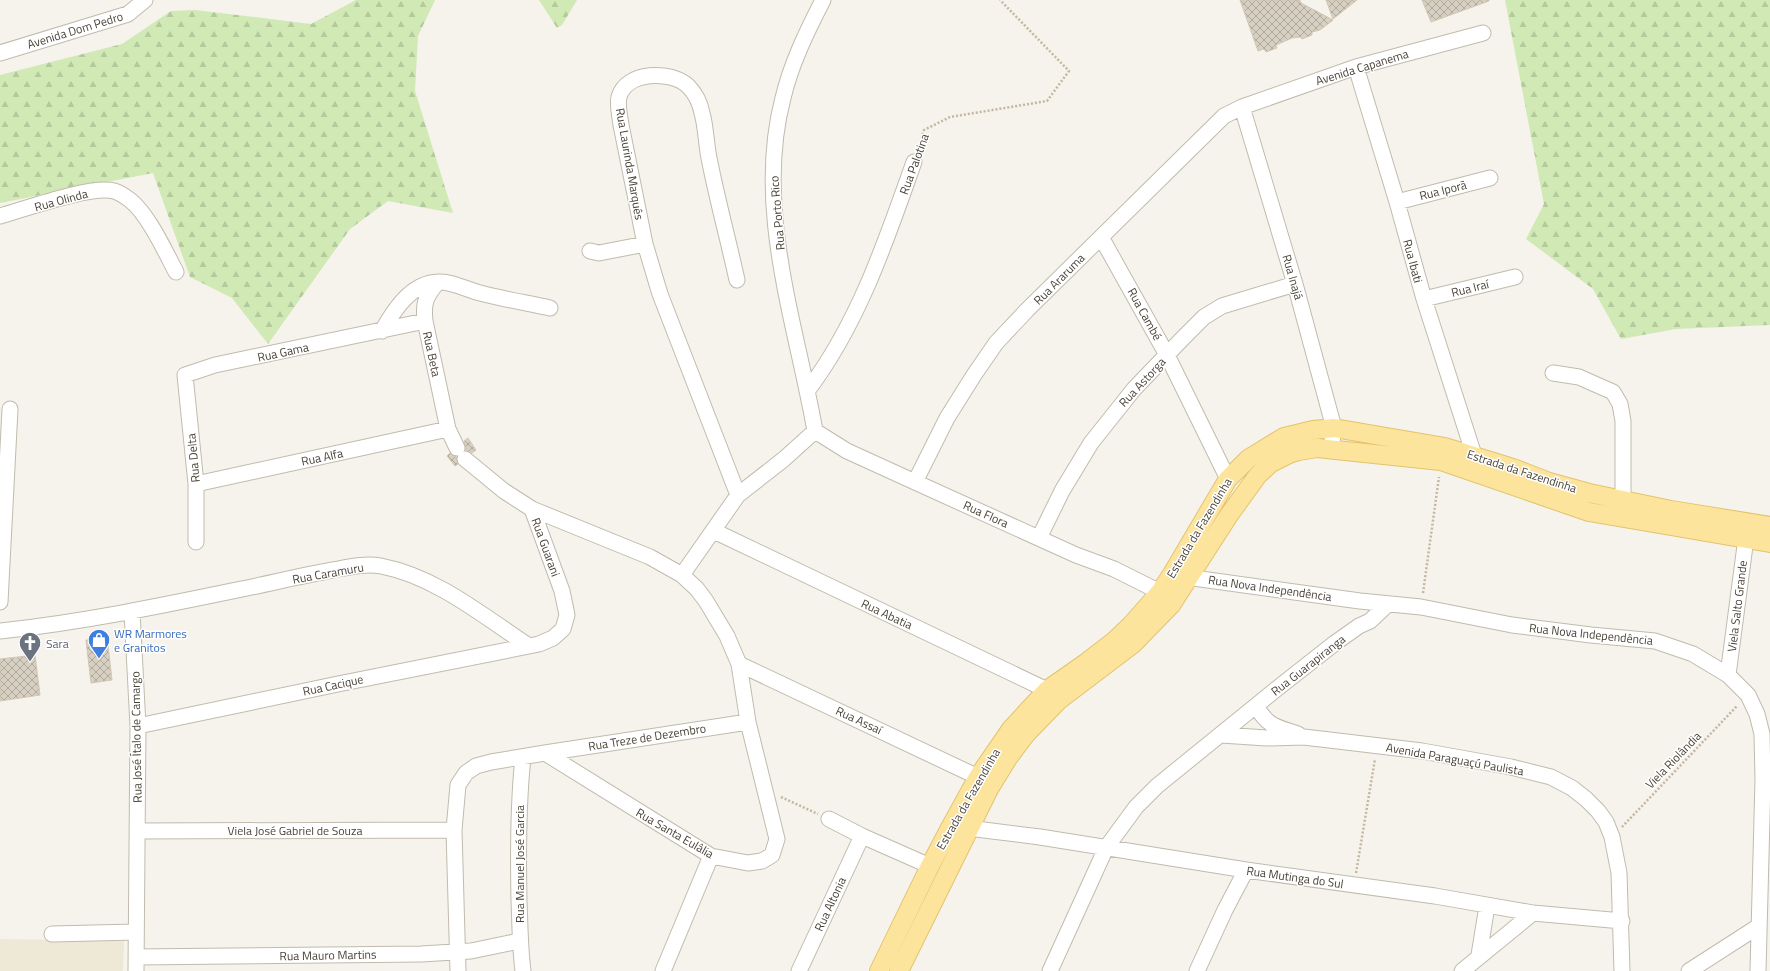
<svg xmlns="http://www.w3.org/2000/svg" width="1770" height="971" viewBox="0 0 1770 971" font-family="'Titillium Web',sans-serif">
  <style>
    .education { fill: #eee8d6 }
    .forest { fill: url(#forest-firs) }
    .building { fill: url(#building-cross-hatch); stroke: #d2c7b4 }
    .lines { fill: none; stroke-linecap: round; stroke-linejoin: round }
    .minor-casing { stroke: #c1bbae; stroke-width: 17 }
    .major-casing { stroke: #e3c36c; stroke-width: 20 }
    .path { stroke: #c3b79f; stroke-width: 2.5; stroke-dasharray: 2 2; stroke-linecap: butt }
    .minor { stroke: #fff; stroke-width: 15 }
    .major { stroke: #fde49d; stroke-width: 18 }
    .labels { text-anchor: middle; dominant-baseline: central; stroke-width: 3; stroke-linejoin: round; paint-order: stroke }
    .street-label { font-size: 12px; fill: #4a4439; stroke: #fff }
    .shop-label { font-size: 12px; fill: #366cbe; stroke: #fff; text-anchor: start }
    .worship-label { font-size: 12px; fill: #5b616d; stroke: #fff; text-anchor: start }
  </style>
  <defs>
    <pattern id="forest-firs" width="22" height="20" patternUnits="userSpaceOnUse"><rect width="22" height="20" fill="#d0e9b5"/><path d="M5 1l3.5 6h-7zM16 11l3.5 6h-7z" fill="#b4c99c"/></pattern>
    <pattern id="building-cross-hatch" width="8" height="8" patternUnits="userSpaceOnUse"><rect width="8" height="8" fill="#d7cfc1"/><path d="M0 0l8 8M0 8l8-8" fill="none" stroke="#b0aa9e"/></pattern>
  </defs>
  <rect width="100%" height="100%" fill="#f5f3eb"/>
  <path class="education" d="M0,939L124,941L123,971H0Z"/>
  <path class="forest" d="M356,0H435L418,36L415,91L453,213L388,201L350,229L268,344L232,298L190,277L153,173L0,203V75L122,44L171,11L195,10L311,24Z
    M539,0H577L562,25L557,28Z
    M1505,0H1770V325L1676,329L1621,339L1593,289L1526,239L1544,204Z"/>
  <path class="building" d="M1240,0H1300L1301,3L1333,20L1320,30L1312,32V35L1302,39L1301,37L1292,38L1276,45L1277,48L1266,52L1264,49L1258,51Z
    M1326,0H1357L1333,19Z
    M1422,0H1489V1L1431,22Z
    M468,438L476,450L472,453L466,450L464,441Z
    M450,453L456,457L458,464L455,466L447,456Z
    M107,637L112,680L91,683L86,640Z
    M35,655L40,695L0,701V659Z"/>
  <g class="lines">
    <g class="minor-casing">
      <path id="minor" d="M0,53L128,14L145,0
        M1356,67L1397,202L1424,299L1474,455
        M1242,107L1295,284L1334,428L1331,449
        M1397,202L1490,178
        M0,216C25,209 91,185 114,191C118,192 126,197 130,200C148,214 165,251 176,272
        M1101,237L1167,355L1228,479
        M590,251L599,253L645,244
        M737,280C728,239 717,199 709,158C706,143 706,127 702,113C700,103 695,93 688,86C671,70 626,71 619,97C617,106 620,116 621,125L645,244L660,294L738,495
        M438,282C426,296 423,302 425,321L448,429L457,448
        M1424,299L1515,277
        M382,331C394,310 411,283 438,282C452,281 467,290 480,293C503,299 527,303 550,308
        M1553,373L1579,377L1597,385L1613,392L1620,404L1623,421V500
        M808,390C859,322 886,241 914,162
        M815,431C796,323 754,208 783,98C791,64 807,31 823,0
        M815,431L847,451L915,482L1076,555L1114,569L1160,592
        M915,482L947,418L974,375L996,343L1027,310L1224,116L1242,107L1356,67L1483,33
        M196,484L448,429
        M714,531L1047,690L1055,697
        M1039,538L1062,491L1091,443L1134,389L1183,338L1204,317L1222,306L1295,284
        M196,542V484L185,375L215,365L425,321
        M682,575L738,495L784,459L815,431
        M1179,576L1360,601L1421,607L1512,625L1591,635L1655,641L1693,654L1728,675L1748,695L1757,714L1762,734L1763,779L1758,971
        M0,602L10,409
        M132,612L138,726L136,971
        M0,631C84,622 165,605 247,588C276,582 304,575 333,570C349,567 366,563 381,566C437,577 483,616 529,646
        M739,664L978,777
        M1728,675L1746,538
        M1256,706C1268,727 1277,727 1298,734
        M138,726L338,684L539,644L553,638L563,629L567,615L562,591L532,509
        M1221,735L1267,738L1304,737L1422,751L1511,767L1551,777L1572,788L1586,799L1598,811L1606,822L1612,837L1619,873L1622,971
        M545,753L748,722
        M523,757C518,804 518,853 519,901C520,924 520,947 523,971
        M829,819L862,836L930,866
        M968,828L1040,837L1246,870L1435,896L1533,913L1622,921
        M137,831L454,830
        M52,934L136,932
        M1479,955L1487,906
        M136,957L421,954L471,951L519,941
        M458,971L454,830L458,785L466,773L476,766L491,762L545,753L711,856L748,863L762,861L772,855L777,839L748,722L739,664L727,636L706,601L697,589L682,575L650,557L532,509L504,491L465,459
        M663,971L711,856
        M799,971L862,836
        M1050,971L1106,848L1136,807L1157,786L1274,691L1335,643L1359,626L1370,621L1388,604
        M1197,971L1225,910L1246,870
        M1462,971L1533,913
        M1689,971L1759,926"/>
    </g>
    <g class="major-casing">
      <path id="major" d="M879,971L930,866L950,828L978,777L1011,729L1047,690L1087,662L1113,642L1131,625L1160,592L1172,574L1228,479L1248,459L1284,437L1313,430L1334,428L1445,447L1513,468L1549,482L1589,493L1671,510L1770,526
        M899,971L989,789L1008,758L1026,734L1059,700L1133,644L1171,605L1229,515L1258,475L1271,463L1289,454L1299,451L1317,448L1441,461L1589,512L1770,543"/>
    </g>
    <path class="path" d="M918,150L924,130L950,117L1047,101L1069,71L1000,0
      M1423,593L1439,477
      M781,797L818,814
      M1622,827L1737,706
      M1356,873L1375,759"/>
    <use href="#minor" class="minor"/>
    <use href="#major" class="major"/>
  </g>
  <defs>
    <g id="shop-pin" transform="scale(1.15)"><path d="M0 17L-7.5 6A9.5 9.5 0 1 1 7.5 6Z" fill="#3f7fe0" stroke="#fff"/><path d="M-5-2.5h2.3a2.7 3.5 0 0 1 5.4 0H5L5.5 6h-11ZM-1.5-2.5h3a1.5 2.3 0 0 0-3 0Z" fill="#fff"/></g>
    <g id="church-pin" transform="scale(1.15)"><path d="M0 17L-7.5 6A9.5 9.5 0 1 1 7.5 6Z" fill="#6b7280" stroke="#fff"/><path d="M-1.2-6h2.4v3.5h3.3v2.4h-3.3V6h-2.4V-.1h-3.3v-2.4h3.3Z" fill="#fff"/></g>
  </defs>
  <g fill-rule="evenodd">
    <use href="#shop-pin" x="99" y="640"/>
    <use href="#church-pin" x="30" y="643"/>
  </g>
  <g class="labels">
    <g class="street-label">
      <text transform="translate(75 30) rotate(-17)">Avenida Dom Pedro</text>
      <text transform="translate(1362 67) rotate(-17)">Avenida Capanema</text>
      <text transform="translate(630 164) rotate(80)">Rua Laurinda Marquês</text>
      <text transform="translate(914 164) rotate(-70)">Rua Palotina</text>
      <text transform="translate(1443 190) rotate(-14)">Rua Iporã</text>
      <text transform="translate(61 200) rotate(-15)">Rua Olinda</text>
      <text transform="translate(777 213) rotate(-95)">Rua Porto Rico</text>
      <text transform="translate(1413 261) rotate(75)">Rua Ibati</text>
      <text transform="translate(1293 277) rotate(74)">Rua Inajá</text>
      <text transform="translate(1059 279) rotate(-45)">Rua Araruma</text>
      <text transform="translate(1470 288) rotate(-14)">Rua Iraí</text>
      <text transform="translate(1145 314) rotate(61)">Rua Cambé</text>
      <text transform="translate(283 352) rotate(-12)">Rua Gama</text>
      <text transform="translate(432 354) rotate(78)">Rua Beta</text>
      <text transform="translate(1142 382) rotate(-47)">Rua Astorga</text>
      <text transform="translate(322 457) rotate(-12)">Rua Alfa</text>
      <text transform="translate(193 458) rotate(-95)">Rua Delta</text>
      <text transform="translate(1522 471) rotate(18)">Estrada da Fazendinha</text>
      <text transform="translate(986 514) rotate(24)">Rua Flora</text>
      <text transform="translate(1199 528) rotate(-59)">Estrada da Fazendinha</text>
      <text transform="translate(546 547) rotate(70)">Rua Guarani</text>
      <text transform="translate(328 573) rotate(-10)">Rua Caramuru</text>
      <text transform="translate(1270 588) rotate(8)">Rua Nova Independência</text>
      <text transform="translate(1737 606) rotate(-83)">Viela Salto Grande</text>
      <text transform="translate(887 614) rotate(25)">Rua Abatia</text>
      <text transform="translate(1591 634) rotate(6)">Rua Nova Independência</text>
      <text transform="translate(1308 665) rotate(-38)">Rua Guarapiranga</text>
      <text transform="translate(333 685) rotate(-12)">Rua Cacique</text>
      <text transform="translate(859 720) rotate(25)">Rua Assaí</text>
      <text transform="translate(136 737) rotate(-91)">Rua José Ítalo de Camargo</text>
      <text transform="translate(647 737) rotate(-9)">Rua Treze de Dezembro</text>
      <text transform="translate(1455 759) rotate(10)">Avenida Paraguaçú Paulista</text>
      <text transform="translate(1673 760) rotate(-46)">Viela Riolândia</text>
      <text transform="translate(968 799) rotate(-60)">Estrada da Fazendinha</text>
      <text x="295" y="830">Viela José Gabriel de Souza</text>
      <text transform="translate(675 833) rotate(30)">Rua Santa Eulâlia</text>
      <text transform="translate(519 864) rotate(-90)">Rua Manuel José Garcia</text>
      <text transform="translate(1295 877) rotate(8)">Rua Mutinga do Sul</text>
      <text transform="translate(830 904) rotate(-65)">Rua Altonia</text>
      <text transform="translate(328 955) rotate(-1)">Rua Mauro Martins</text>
    </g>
    <g class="shop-label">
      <text x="114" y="633">WR Marmores<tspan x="114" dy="14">e Granitos</tspan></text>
    </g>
    <g class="worship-label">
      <text x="46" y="643">Sara</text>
    </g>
  </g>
</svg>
